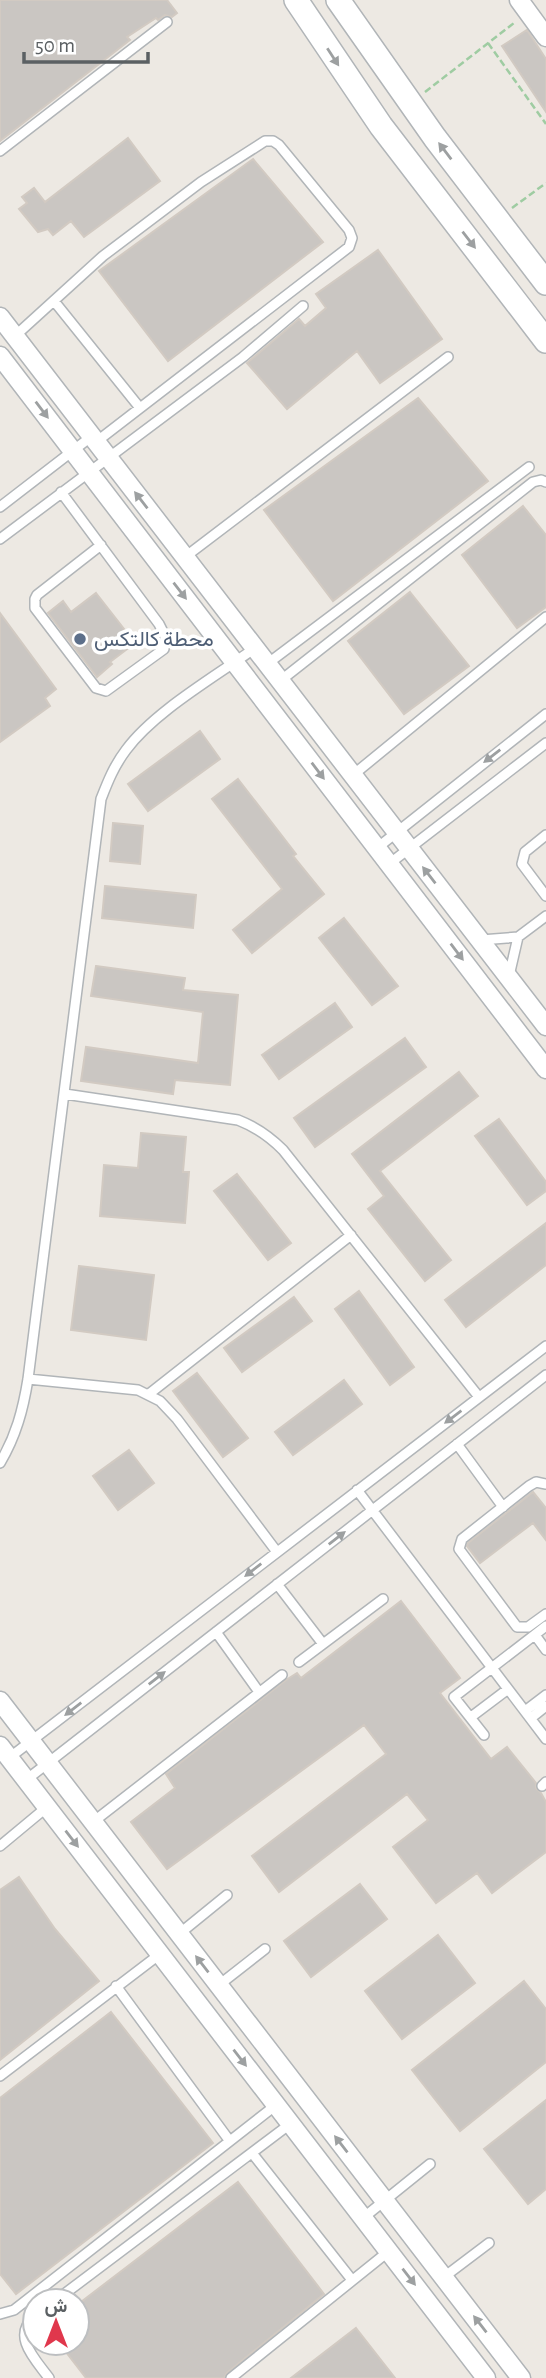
<svg xmlns="http://www.w3.org/2000/svg" width="546" height="2378" viewBox="0 0 546 2378" font-family="'Alegreya Sans',Vazirmatn,sans-serif">
  <style>
    .building { fill: #cac6c2; stroke: #d2cac2; stroke-width: 2 }
    .lines { fill: none; stroke-linecap: round; stroke-linejoin: round }
    .service-casing { stroke: #b1b5b8; stroke-width: 12 }
    .minor-casing { stroke: #b1b5b8; stroke-width: 21 }
    .tertiary-casing { stroke: #b1b5b8; stroke-width: 26 }
    .path { stroke: #9fcca2; stroke-width: 2.5; stroke-dasharray: 7 3.5; stroke-linecap: butt }
    .service { stroke: #fff; stroke-width: 9 }
    .minor { stroke: #fff; stroke-width: 18 }
    .tertiary { stroke: #fff; stroke-width: 23 }
    .oneway { fill: #9da0a1 }
    .service-dot { fill: #5c6f8a; stroke: #fff; stroke-width: 2.5 }
    .labels { text-anchor: middle; dominant-baseline: central; stroke-width: 7; stroke-linejoin: round; paint-order: stroke }
    .service-label { font-size: 21px; fill: #4e5e75; stroke: #fff; text-anchor: start }
  </style>
  <rect width="100%" height="100%" fill="#ede9e3"/>
  <path class="building" d="M0,0H167L177,13L172,17L165,15L158,20L156,18L127,37L130,40L0,141Z
    M527,30L546,59V112L502,46Z
    M128,138L160,181L84,237L71,221L53,235L48,229L38,232L19,209L27,203L22,197L34,188L45,202Z
    M253,159L323,242L168,361L99,271Z
    M378,250L442,339L380,383L357,351L287,409L247,363L299,319L305,326L326,308L316,294Z
    M418,398L488,481L333,601L264,510Z
    M523,506L546,535V607L517,628L462,555Z
    M410,592L469,666L404,714L348,641Z
    M96,593L135,643L110,662L112,664L97,677L48,613L63,601L71,612Z
    M0,613L56,689L45,698L50,706L0,742Z
    M200,731L220,759L148,811L128,784Z
    M238,779L296,854L293,856L324,894L252,953L233,930L282,889L212,799Z
    M113,823L143,826L140,864L110,861Z
    M105,886L196,895L193,928L102,918Z
    M344,918L398,986L372,1005L319,938Z
    M96,966L185,978L183,990L238,995L230,1085L175,1080L173,1094L81,1081L86,1047L198,1063L203,1012L91,996Z
    M335,1003L352,1027L279,1079L262,1055Z
    M405,1038L426,1067L315,1147L294,1118Z
    M459,1072L478,1096L380,1171L451,1260L425,1281L368,1209L384,1196L352,1154Z
    M499,1119L546,1182V1191L527,1205L475,1136Z
    M141,1133L186,1137L183,1172H189L185,1223L100,1216L104,1165L138,1168Z
    M237,1174L291,1243L268,1260L214,1191Z
    M546,1223V1265L466,1327L445,1300Z
    M79,1266L154,1275L146,1340L71,1330Z
    M359,1291L414,1367L390,1385L335,1309Z
    M294,1297L312,1321L242,1372L224,1348Z
    M197,1373L248,1438L223,1457L173,1391Z
    M344,1380L362,1404L293,1455L275,1432Z
    M129,1450L154,1483L118,1510L93,1476Z
    M533,1492L546,1508V1540L533,1523L480,1563L467,1546L468,1543Z
    M401,1601L460,1678L440,1693L491,1759L507,1747L536,1783V1788L541,1793L546,1802V1852L492,1893L477,1873L436,1903L393,1847L428,1820L407,1794L279,1892L252,1856L386,1754L364,1725L167,1869L131,1822L175,1788L166,1774L286,1680L297,1673L301,1678Z
    M19,1877L55,1929L99,1981L0,2060V1890Z
    M360,1884L387,1919L311,1977L284,1941Z
    M438,1935L475,1983L402,2039L365,1991Z
    M524,1981L546,2009V2062L460,2131L412,2070Z
    M111,2012L213,2143L16,2294L0,2274V2098Z
    M546,2100V2189L528,2204L484,2149Z
    M238,2182L324,2294L227,2373L224,2378H86L59,2343H77V2305Z
    M356,2328L395,2378H291Z"/>
  <g class="lines">
    <g class="service-casing">
      <path id="service" d="M0,151L167,22
        M54,301L140,408
        M15,336L103,256L201,182L265,141H273L279,145L349,230L352,238L349,247L96,442
        M61,492L159,624L165,636L164,649L106,691L96,688L35,608V599L37,595L101,545
        M0,507L92,436
        M0,539L243,357L303,306
        M185,557L448,357
        M267,664L529,467
        M280,681L533,482L541,480L546,482
        M353,775L546,617
        M546,835L525,852L522,864L546,896
        M377,848L546,714
        M389,864L546,743
        M481,940L518,937L546,916
        M509,976L518,937
        M65,1094L238,1120C256,1127 269,1136 283,1150L479,1397
        M28,1379L138,1390L160,1401L177,1419L277,1552
        M149,1394L351,1235
        M457,1444L503,1507
        M0,1463C16,1436 23,1410 28,1379L101,799C108,781 114,766 126,750C155,711 215,677 255,648
        M546,1484L536,1482L529,1486L462,1539L459,1549L517,1627H528L546,1614
        M357,1490L546,1739
        M277,1584L323,1644
        M216,1632L259,1692
        M535,1635L546,1650
        M299,1662L383,1599
        M525,1711L546,1695
        M471,1717L508,1689
        M531,1718L546,1706
        M484,1735L454,1697L546,1626
        M9,1758L546,1346
        M26,1780L546,1375
        M542,1786L546,1782
        M93,1822L282,1675
        M0,1846L47,1807
        M179,1934L227,1895
        M219,1985L265,1949
        M116,1986L229,2140
        M0,2076L160,1954
        M252,2153L352,2280
        M363,2218L430,2164
        M444,2277L489,2243
        M55,2301L290,2124
        M0,2314L14,2310L276,2105
        M35,2316C11,2336 35,2359 49,2378
        M231,2378L389,2251"/>
    </g>
    <g class="minor-casing">
      <path id="minor" d="M519,0L546,37
        M0,317L546,1026
        M0,356L546,1069
        M0,1701L521,2378
        M0,1746L486,2378"/>
    </g>
    <g class="tertiary-casing">
      <path id="tertiary" d="M296,0L381,126L546,341
        M338,0L435,138L546,283"/>
    </g>
    <path class="path" d="M488,43L546,124
      M425,92L514,23
      M512,208L546,183"/>
    <use href="#service" class="service"/>
    <use href="#minor" class="minor"/>
    <use href="#tertiary" class="tertiary"/>
  </g>
  <defs><path id="oneway-solid" d="M-6-.8H1V-3.2L6.5 0L1 3.2V.8H-6Z" transform="scale(1.75)"/></defs>
  <g class="oneway">
    <use href="#oneway-solid" transform="translate(333 57) rotate(57)"/>
    <use href="#oneway-solid" transform="translate(445 151) rotate(-127)"/>
    <use href="#oneway-solid" transform="translate(469 240) rotate(52)"/>
    <use href="#oneway-solid" transform="translate(42 410) rotate(53)"/>
    <use href="#oneway-solid" transform="translate(141 500) rotate(-128)"/>
    <use href="#oneway-solid" transform="translate(180 591) rotate(52)"/>
    <use href="#oneway-solid" transform="translate(492 756) rotate(142)"/>
    <use href="#oneway-solid" transform="translate(318 771) rotate(53)"/>
    <use href="#oneway-solid" transform="translate(429 875) rotate(-128)"/>
    <use href="#oneway-solid" transform="translate(457 952) rotate(53)"/>
    <use href="#oneway-solid" transform="translate(453 1417) rotate(143)"/>
    <use href="#oneway-solid" transform="translate(337 1538) rotate(-38)"/>
    <use href="#oneway-solid" transform="translate(253 1570) rotate(142)"/>
    <use href="#oneway-solid" transform="translate(157 1678) rotate(-38)"/>
    <use href="#oneway-solid" transform="translate(73 1709) rotate(142)"/>
    <use href="#oneway-solid" transform="translate(72 1839) rotate(52)"/>
    <use href="#oneway-solid" transform="translate(202 1964) rotate(-128)"/>
    <use href="#oneway-solid" transform="translate(240 2058) rotate(52)"/>
    <use href="#oneway-solid" transform="translate(341 2144) rotate(-128)"/>
    <use href="#oneway-solid" transform="translate(409 2277) rotate(52)"/>
    <use href="#oneway-solid" transform="translate(480 2324) rotate(-128)"/>
  </g>
  <circle class="service-dot" cx="80" cy="639" r="7"/>
  <g class="labels">
    <g class="service-label">
      <text x="94" y="639">محطة كالتكس</text>
    </g>
  </g>
  <g transform="translate(56 2322)"><circle r="33" fill="#ffffff" stroke="#bdbfc1" stroke-width="2"/>
  <path d="M0-5L12 26L0 18L-12 26Z" fill="#e0374c"/>
  <text y="-10" font-size="19" font-weight="bold" text-anchor="middle" fill="#5b6063">ش</text>
  </g>
  <path d="M24 52v10h124v-10" fill="none" stroke="#5b6063" stroke-width="3.5"/>
  <text x="35" y="52" font-size="21" fill="#5b6063" stroke="#ffffff" stroke-width="5" paint-order="stroke">50 m</text>
</svg>
